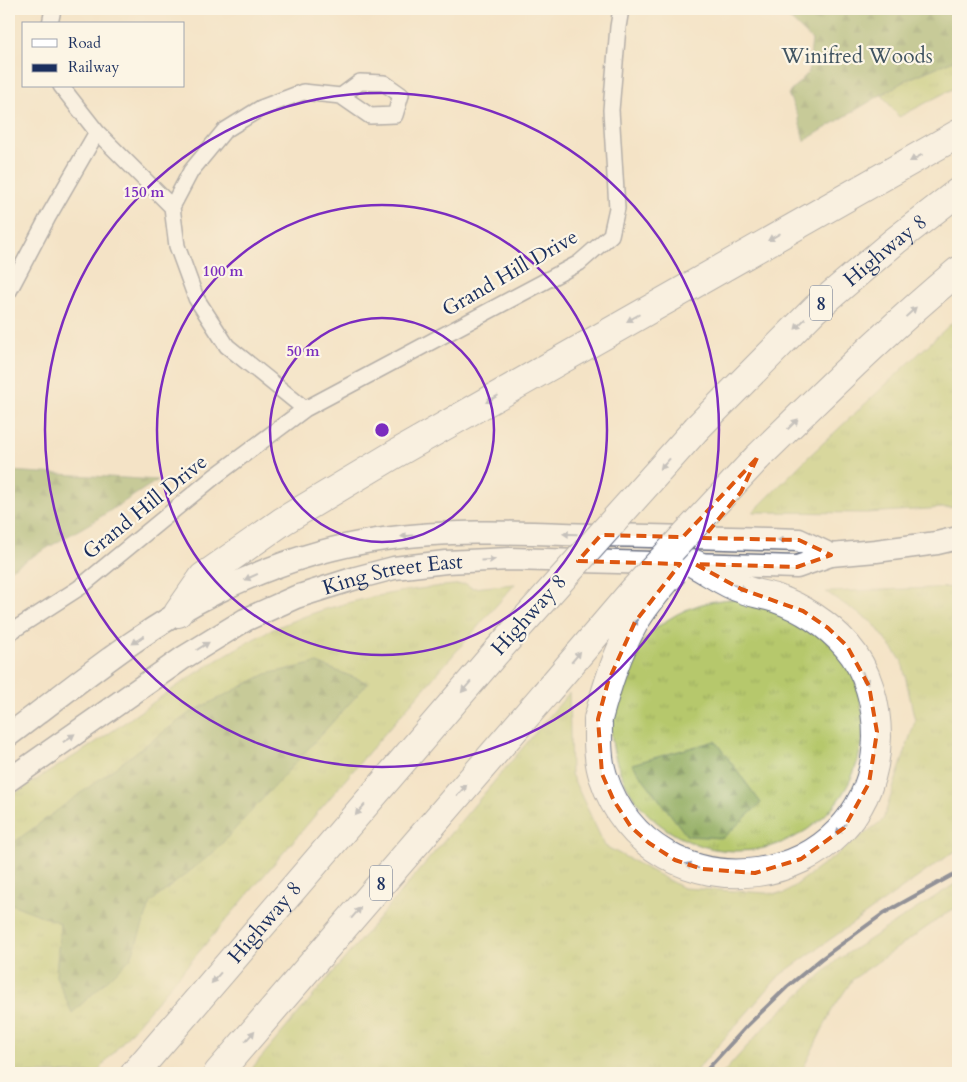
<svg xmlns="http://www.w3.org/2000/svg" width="967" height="1082" viewBox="0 0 967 1082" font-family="Cardo,serif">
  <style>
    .grass { fill: url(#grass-tufts); stroke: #687c65 }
    .forest { fill: url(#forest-firs); stroke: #566e5f }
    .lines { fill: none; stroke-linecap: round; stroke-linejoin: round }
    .street-casing { stroke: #676e82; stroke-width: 18 }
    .secondary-casing { stroke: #676e82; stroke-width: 25 }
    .highway-casing { stroke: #676e82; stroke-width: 30 }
    .street { stroke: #fff; stroke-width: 15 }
    .secondary { stroke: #fff; stroke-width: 22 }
    .highway { stroke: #fff; stroke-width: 28 }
    .rail { stroke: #1b2f5e; stroke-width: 4 }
    .highway-bridge-casing { stroke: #676e82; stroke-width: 30; stroke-linecap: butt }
    .highway-bridge { stroke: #fff; stroke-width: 28 }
    .oneway { fill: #8d97ae }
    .marked { fill: none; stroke: #de5710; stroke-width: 4; stroke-dasharray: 10 6; stroke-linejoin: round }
    .ring { fill: none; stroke: #7b2cbf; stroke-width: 2.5 }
    .labels { text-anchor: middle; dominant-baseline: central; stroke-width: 4.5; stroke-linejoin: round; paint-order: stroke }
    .shield { fill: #fcf5e5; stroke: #5e6a86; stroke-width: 1 }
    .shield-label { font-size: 20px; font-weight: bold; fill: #1b2f5e }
    .park-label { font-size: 21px; fill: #425562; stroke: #fcf5e5 }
    .street-label { font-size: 21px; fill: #1b2f5e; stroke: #fcf5e5 }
    .centre { fill: #7b2cbf; stroke: #fcf5e5; stroke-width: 2.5 }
    .ring-label { font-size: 15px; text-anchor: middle; font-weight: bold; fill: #7b2cbf; stroke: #fcf5e5; stroke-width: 4.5; stroke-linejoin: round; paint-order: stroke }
  </style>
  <defs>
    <pattern id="grass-tufts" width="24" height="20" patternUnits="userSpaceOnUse" patternTransform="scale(1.25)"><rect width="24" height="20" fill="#b6c86c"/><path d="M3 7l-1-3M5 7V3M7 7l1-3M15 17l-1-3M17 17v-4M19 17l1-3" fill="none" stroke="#9cac60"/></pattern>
    <pattern id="forest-firs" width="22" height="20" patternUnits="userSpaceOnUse" patternTransform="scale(1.25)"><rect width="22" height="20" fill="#90ac60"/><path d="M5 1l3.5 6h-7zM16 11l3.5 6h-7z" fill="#758c52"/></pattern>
  </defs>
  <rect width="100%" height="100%" fill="#fcf5e5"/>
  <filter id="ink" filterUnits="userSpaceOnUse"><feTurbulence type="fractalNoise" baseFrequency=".02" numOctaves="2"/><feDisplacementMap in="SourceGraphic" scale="10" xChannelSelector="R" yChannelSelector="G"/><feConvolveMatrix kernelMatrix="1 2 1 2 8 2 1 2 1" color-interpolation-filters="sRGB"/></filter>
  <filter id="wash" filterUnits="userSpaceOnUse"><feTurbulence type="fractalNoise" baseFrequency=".0096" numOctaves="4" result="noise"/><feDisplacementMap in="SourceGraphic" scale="20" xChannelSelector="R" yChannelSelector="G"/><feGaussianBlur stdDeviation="1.12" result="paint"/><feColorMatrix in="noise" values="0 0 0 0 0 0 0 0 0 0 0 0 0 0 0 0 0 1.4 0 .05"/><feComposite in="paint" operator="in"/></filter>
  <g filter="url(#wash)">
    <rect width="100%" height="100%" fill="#f4e3c6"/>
    <path class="grass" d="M958,58V86L899,117L882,95L906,80Z
      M958,317V507L867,513L753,512L805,460Z
      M466,584L472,588L515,584L380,739L96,1073H9V797C44,774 80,754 114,730C164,695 210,661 265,633C326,603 399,589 466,584Z
      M958,587V850L952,853L780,975L694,1073H248L569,693L571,774L605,846L683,888L784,894L883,820L915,721L902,661L873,623L826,592Z
      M611 725a126 126 0 1 1 252 0a126 126 0 1 1-252 0Z
      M958,882V907L950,911L853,979L832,1010L801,1073H723L768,1023L837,960Z"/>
    <path class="forest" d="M779,9H958V58L906,80L804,141L798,116L788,94L808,73L812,40Z
      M9,471L158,480L94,521L9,570Z
      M317,663L368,683L215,851L151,902L131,958L72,1013L56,976L60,923L9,903V846L188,714L266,674Z
      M715,741L761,803L723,838L687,836L632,764Z"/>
  </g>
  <g filter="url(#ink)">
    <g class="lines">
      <g class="street-casing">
        <path id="street" d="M50,24L53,9
          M61,86L97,132L172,207L177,246L196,298L227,346L305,409
          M172,207L191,171L224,131L261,108L303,92L341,96L370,116L395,115L401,95L384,83L360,82L341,96
          M9,291L48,217L97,132
          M9,633L79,588L214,477L305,409L579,263L611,235L617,208L611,110L618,27L621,9"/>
      </g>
      <g class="secondary-casing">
        <g id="secondary">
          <path d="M9,735C76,685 140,630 215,593C267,567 326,547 384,539C454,529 526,533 596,535C664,536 732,538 799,540L831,555"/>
          <path id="s1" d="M9,780L183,658L245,620L296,597L356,578L394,568L446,562L510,559L797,567L831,555L876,551L937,543L958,538"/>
        </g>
      </g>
      <g class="highway-casing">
        <g id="highway">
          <path id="s2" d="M697,428L815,309L895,241L958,192"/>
          <path d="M757,458C823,394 888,329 958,271"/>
          <path d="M178,613L203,577L283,521L390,457L958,134"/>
          <path d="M598,719C598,737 597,758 603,776C652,924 873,897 877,737C877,705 868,670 847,646C828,624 801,607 775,598C764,595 753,593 742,589C726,584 710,572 695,564"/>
          <path id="s3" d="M135,1073L498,650"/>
          <path d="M218,1073L545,694"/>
        </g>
      </g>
      <use href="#street" class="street"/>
      <use href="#secondary" class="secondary"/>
      <use href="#highway" class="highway"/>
      <path class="rail" d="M704,1073L748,1025L787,987L821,959L884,913L958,872"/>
      <g class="highway-bridge-casing">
        <path id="highway-bridge" d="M498,650L697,428
          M545,694L633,591L757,458
          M598,719C607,686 617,653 634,623C645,604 660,587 674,571"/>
      </g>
      <use href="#highway-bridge" class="highway-bridge"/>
    </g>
    <defs><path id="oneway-solid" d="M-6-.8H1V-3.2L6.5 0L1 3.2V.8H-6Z" transform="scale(1.25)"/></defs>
    <g class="oneway">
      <use href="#oneway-solid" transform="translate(916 158) rotate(151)"/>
      <use href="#oneway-solid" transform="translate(774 237) rotate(150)"/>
      <use href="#oneway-solid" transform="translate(911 312) rotate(-43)"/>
      <use href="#oneway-solid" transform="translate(633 318) rotate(150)"/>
      <use href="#oneway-solid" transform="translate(800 324) rotate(134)"/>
      <use href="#oneway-solid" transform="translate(492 399) rotate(150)"/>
      <use href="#oneway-solid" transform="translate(793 424) rotate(-44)"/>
      <use href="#oneway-solid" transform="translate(665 464) rotate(132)"/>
      <use href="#oneway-solid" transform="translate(570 534) rotate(-178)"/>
      <use href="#oneway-solid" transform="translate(408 536) rotate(175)"/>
      <use href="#oneway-solid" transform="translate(785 540) rotate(-178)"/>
      <use href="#oneway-solid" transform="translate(488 560) rotate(-3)"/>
      <use href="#oneway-solid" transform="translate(251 577) rotate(156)"/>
      <use href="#oneway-solid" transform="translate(739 587) rotate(24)"/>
      <use href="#oneway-solid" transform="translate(634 625) rotate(-61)"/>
      <use href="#oneway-solid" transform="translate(138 640) rotate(146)"/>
      <use href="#oneway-solid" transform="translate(203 646) rotate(-32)"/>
      <use href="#oneway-solid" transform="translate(576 657) rotate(-50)"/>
      <use href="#oneway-solid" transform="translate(865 678) rotate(67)"/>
      <use href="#oneway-solid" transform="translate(466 687) rotate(131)"/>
      <use href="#oneway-solid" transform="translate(69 738) rotate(-35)"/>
      <use href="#oneway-solid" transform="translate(462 790) rotate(-49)"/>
      <use href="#oneway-solid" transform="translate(360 810) rotate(131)"/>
      <use href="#oneway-solid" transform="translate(841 829) rotate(134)"/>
      <use href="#oneway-solid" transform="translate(692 866) rotate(-160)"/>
      <use href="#oneway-solid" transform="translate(356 913) rotate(-49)"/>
      <use href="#oneway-solid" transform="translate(216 978) rotate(131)"/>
      <use href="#oneway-solid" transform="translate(250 1036) rotate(-49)"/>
    </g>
  </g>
  <path d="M0 0H967V1082H0ZM757,458L741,492L703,538L799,540L831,555L797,567L695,564L741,589L803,611L828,628L847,646L869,686L877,732L869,783L844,828L801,859L755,873L702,869L675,860L649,843L631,827L614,801L602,774L598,719L608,682L635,622L680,564L578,561L601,535L683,537Z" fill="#f4e3c6" fill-opacity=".55" fill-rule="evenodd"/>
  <path class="marked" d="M757,458L741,492L703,538L799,540L831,555L797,567L695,564L741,589L803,611L828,628L847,646L869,686L877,732L869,783L844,828L801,859L755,873L702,869L675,860L649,843L631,827L614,801L602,774L598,719L608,682L635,622L680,564L578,561L601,535L683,537Z"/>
  <g class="ring">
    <circle cx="382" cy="430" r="112"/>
    <circle cx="382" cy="430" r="225"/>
    <circle cx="382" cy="430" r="337"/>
  </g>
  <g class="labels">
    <g class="shield">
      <rect x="810" y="285.5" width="22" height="35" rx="4"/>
      <rect x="370" y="865.5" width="22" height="35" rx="4"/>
    </g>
    <g class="shield-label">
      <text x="821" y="303">8</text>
      <text x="381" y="883">8</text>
    </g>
    <g class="park-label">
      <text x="857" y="56">Winifred Woods</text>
    </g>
    <g class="street-label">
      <text stroke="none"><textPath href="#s2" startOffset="259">Highway 8</textPath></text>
      <text transform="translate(510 273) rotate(-30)">Grand Hill Drive</text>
      <text transform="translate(145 507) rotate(-39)">Grand Hill Drive</text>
      <text stroke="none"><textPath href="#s1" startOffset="441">King Street East</textPath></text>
      <text transform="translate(529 615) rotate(-48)">Highway 8</text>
      <text stroke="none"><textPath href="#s3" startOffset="199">Highway 8</textPath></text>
    </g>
  </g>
  <circle cx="382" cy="430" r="8" class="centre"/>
  <g class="ring-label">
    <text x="144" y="197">150 m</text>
    <text x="223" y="276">100 m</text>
    <text x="303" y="356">50 m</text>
  </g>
  <rect width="967" height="1082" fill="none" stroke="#fcf5e5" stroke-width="30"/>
  <rect x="22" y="22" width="162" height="65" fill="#fcf5e5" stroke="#a2a6af"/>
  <rect x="32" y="39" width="25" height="8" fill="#ffffff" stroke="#a2a6af"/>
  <text x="68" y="48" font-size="15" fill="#1b2f5e">Road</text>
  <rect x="32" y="64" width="25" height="8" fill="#1b2f5e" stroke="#a2a6af"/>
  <text x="68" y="72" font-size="15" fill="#1b2f5e">Railway</text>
</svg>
